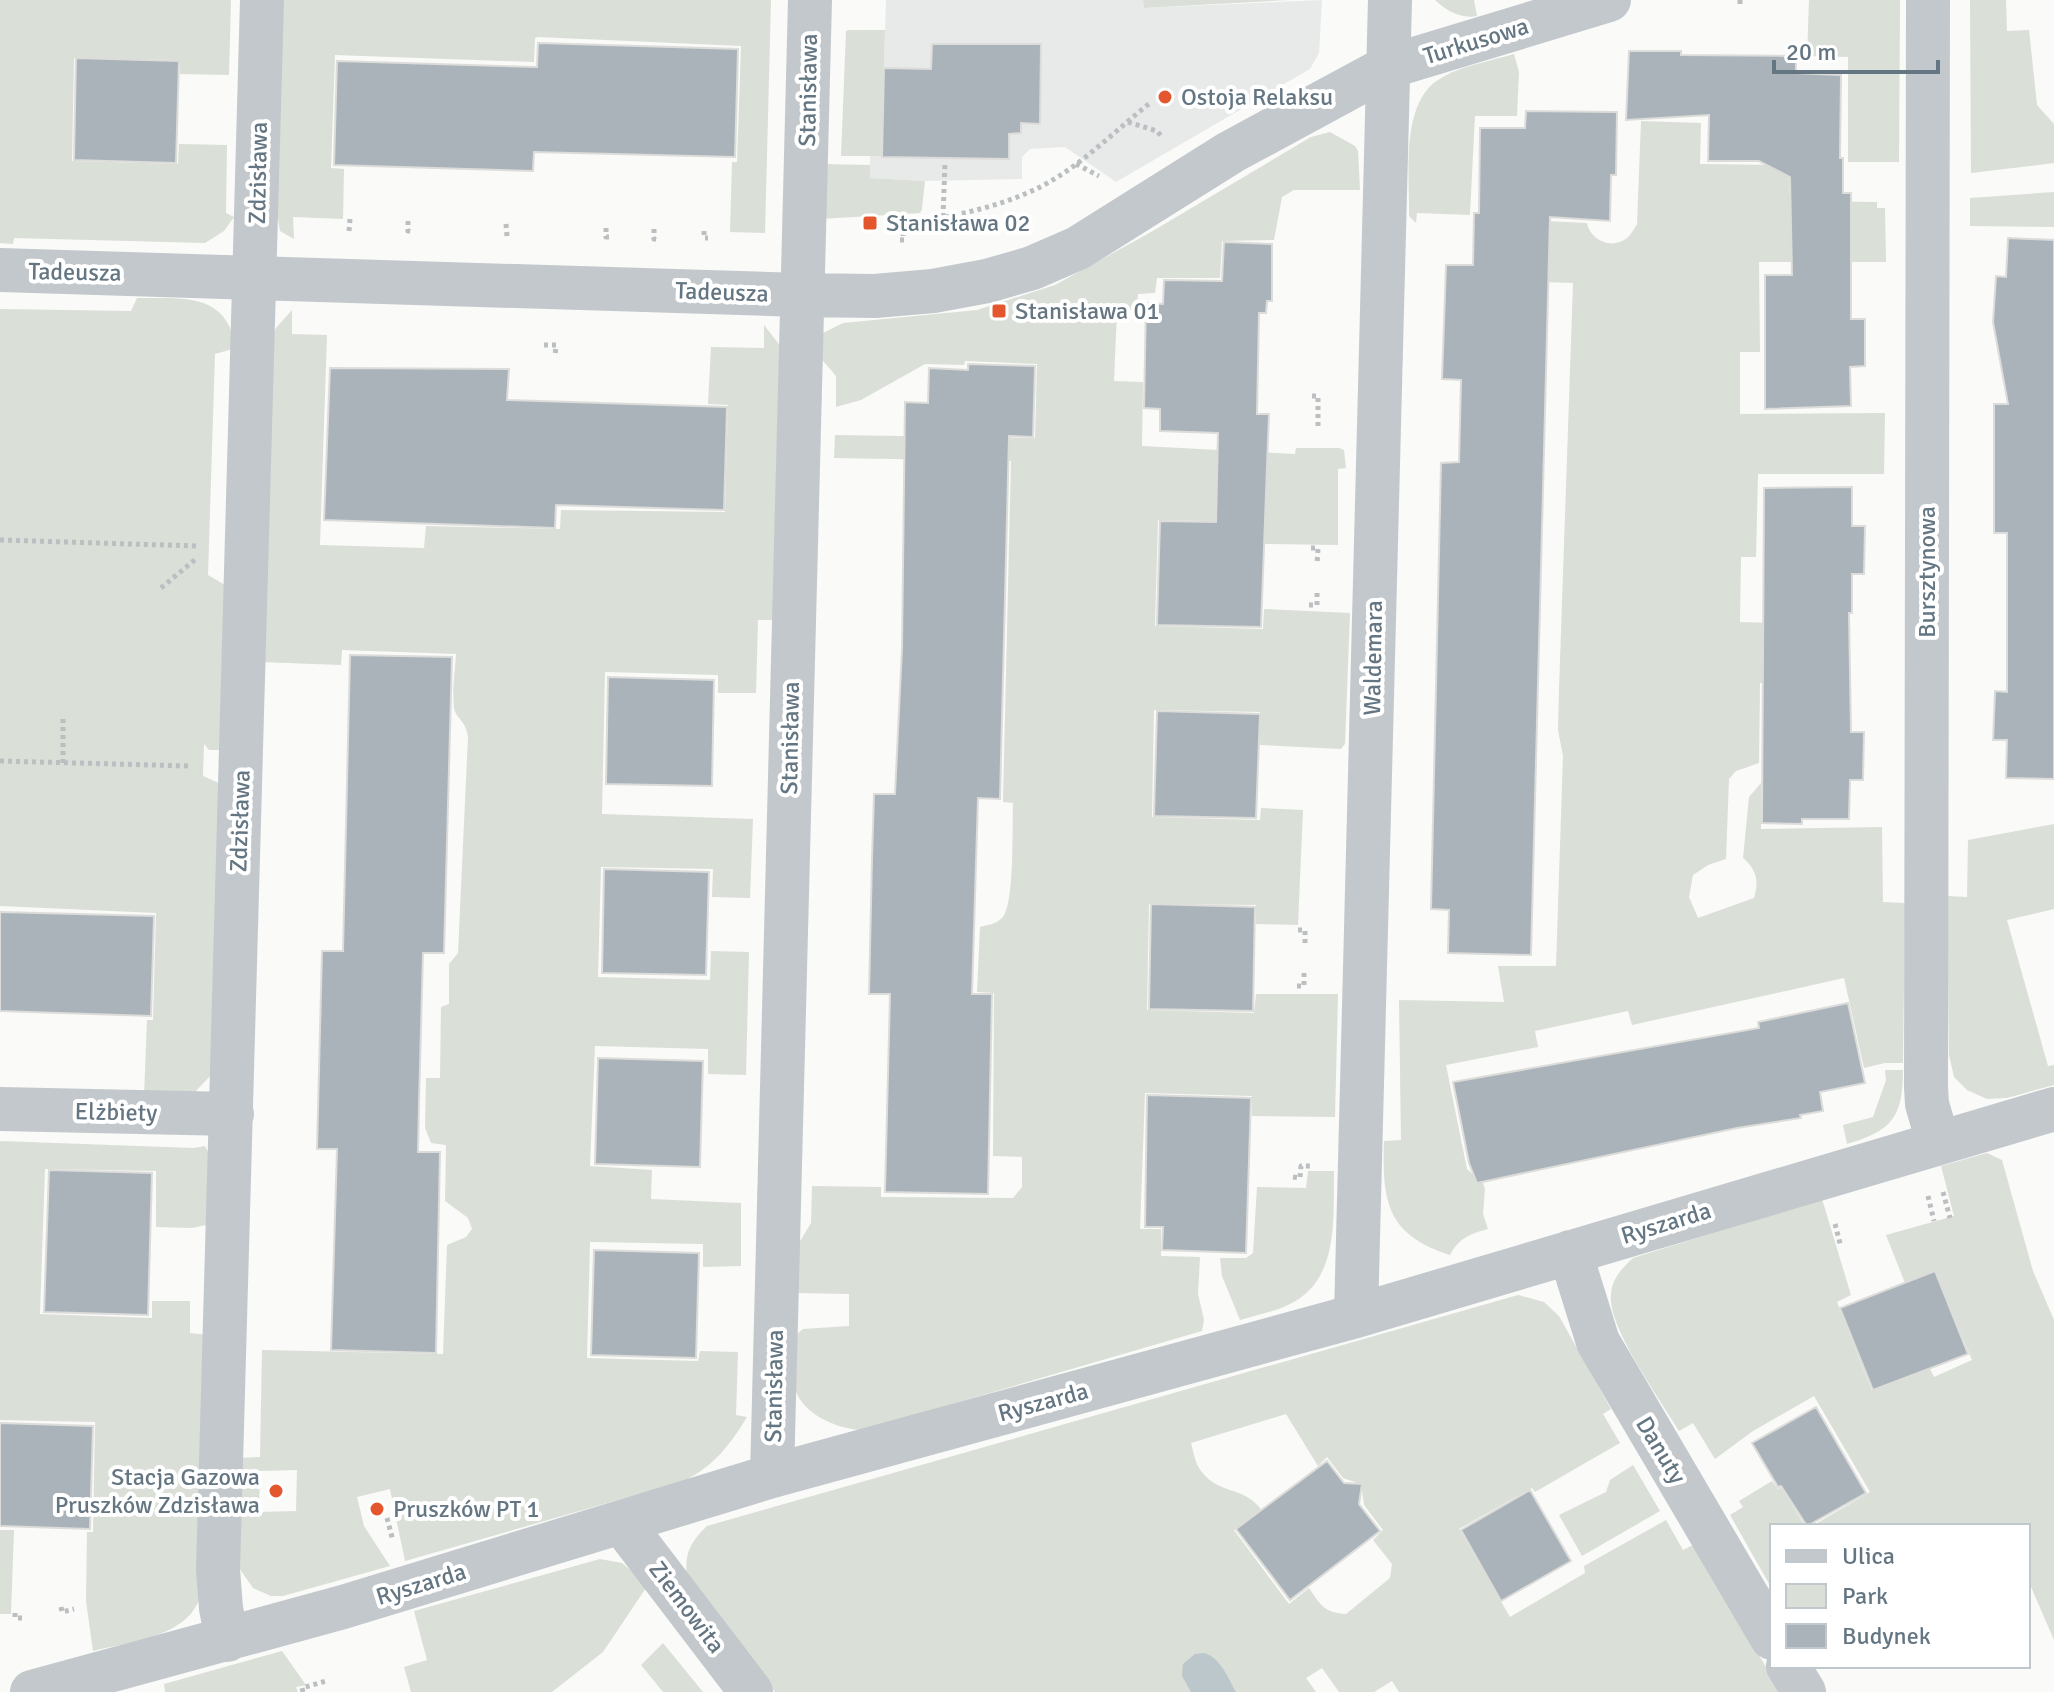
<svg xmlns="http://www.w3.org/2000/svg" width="2054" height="1692" viewBox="0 0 2054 1692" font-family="Signika,sans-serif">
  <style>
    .built { fill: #e8e9e9 }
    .green { fill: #dadfd7; fill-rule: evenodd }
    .water { fill: #bbc7cb }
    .building { fill: #aab3b9; stroke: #dcdcda; stroke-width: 2 }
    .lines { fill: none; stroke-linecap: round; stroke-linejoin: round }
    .path { stroke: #bbbfc2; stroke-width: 5; stroke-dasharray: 4 4; stroke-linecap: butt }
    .minor { stroke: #c3c8cc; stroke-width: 44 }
    .poi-dot { fill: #e4572e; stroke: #fff; stroke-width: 3 }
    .labels { text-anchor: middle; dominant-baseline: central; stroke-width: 8; stroke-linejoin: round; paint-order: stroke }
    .street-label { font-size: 24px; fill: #657683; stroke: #fff }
    .poi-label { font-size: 24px; fill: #657683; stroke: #fff; text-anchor: start }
  </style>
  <rect width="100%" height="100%" fill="#fafaf8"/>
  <path class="built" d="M886,0H1143L1144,8L1322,0L1319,53L1310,69L1116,182L1065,147L1030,149L1022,157V179L925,181L870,178V156H881Z"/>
  <path class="green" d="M0,0H231L229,75L180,74V60L74,58L72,161L178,164L179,144L227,145L226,213L234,217L224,231L205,243L14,238L13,244L0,243Z
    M280,0H771L765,233L730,232L732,162H737L741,46L538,37L535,38L534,62L335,55L331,168L344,169L343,219L293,217L294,239L280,231L276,207Z
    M1143,0H1289L1144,8Z
    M1435,0H1474L1477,16C1460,19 1447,11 1435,0Z
    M1809,0H1900L1899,162H1848V57L1807,56Z
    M1970,0H2006L2007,31L2029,30L2037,105L2054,124V163L1971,173Z
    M849,30H885L881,156H841L846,31Z
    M1514,54L1519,72L1517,116H1475L1470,215L1417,213L1416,223L1409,216C1410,175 1399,99 1443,77C1464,65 1491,61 1514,54Z
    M1641,121L1701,123L1700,164L1788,165L1790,201L1877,202V208H1885L1886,262H1759L1760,352H1740V414L1885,413L1884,474H1758L1756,557H1741L1740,622L1807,624L1806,682L1760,683L1759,763L1736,771L1729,779L1726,859L1708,865L1693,875L1689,897L1698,918L1754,898C1759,881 1757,870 1743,858L1749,797L1761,783V829L1882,827L1883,902L1905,903L1903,1063H1885L1864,1068L1844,978L1632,1025L1628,1011L1535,1031L1538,1047L1446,1065L1467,1169L1483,1183L1485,1189L1483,1214L1488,1229C1470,1234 1459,1238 1450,1255C1387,1235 1382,1202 1384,1141L1401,1140L1399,1000L1504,1002L1498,966H1556L1563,756L1558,730L1559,690L1573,283L1544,282L1546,221L1587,223C1590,239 1609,249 1624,240C1630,237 1634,229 1637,224Z
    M1330,132L1355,146L1358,151L1360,190H1294L1282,197L1274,240L1222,241L1220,278H1157L1155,293L1138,294L1137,310L1117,311L1114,381L1143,382L1142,446L1295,454L1296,448H1339L1344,450L1346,468L1338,469V545L1265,544V522L1158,520L1155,626L1263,629L1264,609L1350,613L1345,744L1341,749L1260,745V712L1154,710L1152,817L1260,820L1261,808L1303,810L1298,925L1256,924V905L1149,904L1147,1010L1254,1013L1256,994H1338L1335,1117L1252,1116V1096L1145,1093L1140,1229H1161V1256L1200,1257L1198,1294L1204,1320L1202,1331L863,1430C839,1430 801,1414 795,1388C792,1372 796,1351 796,1335L803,1329L849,1326V1294L798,1293L799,1243L811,1223L812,1186L881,1187V1197L1013,1198L1022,1187V1157L993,1156L994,993L977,992L980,927C988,925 997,924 1003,917C1015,902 1012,825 1013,803L1003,802V798L1011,461L834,458L835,435L1035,438L1037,364L965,361L964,365L925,364L861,400L836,407V376L819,356L823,333L843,323L977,310L1055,285L1151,232L1311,137Z
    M823,164L870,165V178L925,181L922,209L920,213L821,219Z
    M2054,192V227L1970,226V198Z
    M137,298C183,299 226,291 236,348L215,354L208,575L230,588L220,750H209L204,744L203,776L219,783L213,1073L194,1093L144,1096L147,1020H153L156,913L0,906V309L131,311Z
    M292,310V334L327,335L320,545L424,548L426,526L560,529L561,510L725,512L728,405L708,404L711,347L764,348V325L782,348L778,620H758L756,693H718V675L605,672L602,814L753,819L750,898L712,897L713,869L601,867L598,977L710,980L711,951L749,952L746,1075L708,1074V1049L595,1046L590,1166L652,1170L651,1199L741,1203V1266L703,1267V1244L590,1242L587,1358L698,1361L700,1351L738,1352L736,1415L747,1417C730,1445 714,1466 684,1481L405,1561L390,1489L357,1497L364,1526L390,1566L283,1596H271L253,1588L239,1568V1458L260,1457L262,1350L443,1354L447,1245L466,1237L472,1229L468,1218L445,1201L446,1145L431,1143L425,1128L426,1078H440L441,1007L449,1004V964L458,953L468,737C466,720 456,719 454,708C452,691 455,670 456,654L342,650L341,665L261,662L272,338L276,328ZM297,1470L296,1511L259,1512L260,1471Z
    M2054,824V909L2007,920L2048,1066L2054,1065V1085L2007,1098L1987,1099L1967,1090L1954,1077L1949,1055L1947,896L1967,897L1968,840Z
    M1885,1070H1903C1903,1117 1892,1131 1847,1144L1843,1125L1873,1117L1886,1080Z
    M0,1141L194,1148L205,1146L211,1158V1224L192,1228L156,1227V1171L45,1169L40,1314L152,1318V1301H190V1333L209,1335L199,1600C184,1638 128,1642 93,1651L86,1601L87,1532H93L95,1422L0,1420Z
    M1987,1153L2002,1160L2033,1271L2054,1320V1640L2028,1580V1526H1812L1870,1492L1814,1396L1753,1431L1715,1459L1693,1423L1679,1431C1661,1400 1607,1327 1611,1294C1612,1279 1622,1268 1633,1258L1822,1199L1851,1295L1837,1302L1872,1391L1930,1369L1934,1377L1972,1360L1935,1271L1905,1283L1886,1235L1954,1216L1941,1166Z
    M1308,1171H1334C1333,1219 1340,1281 1288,1305C1273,1312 1256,1315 1240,1320L1222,1276L1220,1258H1246L1253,1253L1257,1187L1306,1188Z
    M1518,1295L1544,1302L1559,1316L1611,1409L1603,1414L1620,1443L1535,1492L1532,1488L1459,1529L1510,1617L1585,1573L1584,1566L1666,1520L1683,1550L1693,1545L1781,1692H1399L1392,1681L1374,1692H1339L1322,1668L1306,1678L1316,1692H775L687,1576C684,1554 691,1541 707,1526ZM1286,1414L1318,1466L1327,1457L1343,1478L1355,1482L1362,1490L1364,1505L1383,1530L1373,1540L1392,1564L1390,1578L1346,1614C1324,1613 1320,1604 1309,1588L1289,1604L1234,1530L1261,1509C1242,1485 1216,1495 1199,1468C1195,1461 1193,1451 1191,1443Z
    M1633,1465L1660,1511L1582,1556L1559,1515L1606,1492L1610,1480Z
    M1772,1481L1778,1489L1781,1487L1805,1526H1772V1589L1730,1515L1743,1507L1739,1501Z
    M0,1530H14L11,1614H0Z
    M600,1559L622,1563L648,1585L603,1652L552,1692H411L404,1667L427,1660L414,1611Z
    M663,1643L703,1692H663L641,1665Z
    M282,1651L306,1685L296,1687L298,1692H165L164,1684Z"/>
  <path class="water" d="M1204,1653C1220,1657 1228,1678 1236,1692H1191L1182,1676L1183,1664L1195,1654Z"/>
  <path class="building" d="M538,43L738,49L735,157L534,152L533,171L334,165L337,61L537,67Z
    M932,44H1041L1040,124L1021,123V133L1009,134V159L882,157L884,68L931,69Z
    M1629,51H1681V55L1796,56V73L1841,75L1840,158H1843V193H1851V319H1865V366L1850,367L1851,406L1765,409V275H1792L1790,177L1759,161H1708L1709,115L1626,120Z
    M76,58L179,61L176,163L74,160Z
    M1526,111L1617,112L1616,175H1611L1610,221L1550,217L1531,955L1448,953L1449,910L1431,909L1441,463L1459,462L1461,380L1442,379L1446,265H1473L1474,213H1479L1480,128H1525Z
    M2008,238L2054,240V779L2006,778L2007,740H1993L1995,691L2007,692V533H1994V404H2008L1993,322L1996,276L2006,277Z
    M1224,242L1272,244V301H1267L1266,313H1259L1257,414H1269L1261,627L1157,625L1160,521L1216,522L1218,433L1160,431V409L1144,408L1146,303L1163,304L1164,280L1222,281Z
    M968,364L1035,366L1033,437L1009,436L1000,799L978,798L972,994H992L988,1194L885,1192L890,994H869L872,858L874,794H895L902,648L905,402L928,403L929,368L968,370Z
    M330,368L509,369L507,400L727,407L724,510L556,505L555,528L324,520Z
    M1852,487V526H1865L1864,574H1852V613H1849L1851,732H1864L1863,780H1850L1849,819H1802V824L1762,823L1764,488Z
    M350,655L452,657L444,953H423L419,1103L418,1152H440L436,1353L331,1350L337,1149H317L322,951H343Z
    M608,677L714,680L712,786L606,784Z
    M1157,711L1260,714L1256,818L1154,816Z
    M604,869L709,872L706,975L602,973Z
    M1151,904L1255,907L1253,1011L1149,1009Z
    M0,912L154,916L151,1016L0,1011Z
    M1848,1003L1865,1083L1820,1092L1823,1111L1800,1115L1801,1118L1737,1128L1477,1183L1469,1163L1453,1082L1759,1028L1758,1022Z
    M598,1058L703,1061L700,1167L595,1164Z
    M1147,1095L1251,1098L1246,1253L1162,1250L1163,1227H1145Z
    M49,1170L152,1173L148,1315L44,1312Z
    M594,1250L699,1253L696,1358L591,1355Z
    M1935,1271L1968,1354L1873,1390L1840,1308Z
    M1816,1407L1866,1493L1807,1526L1781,1486L1778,1487L1752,1443Z
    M0,1423L93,1426L90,1529L0,1526Z
    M1327,1461L1344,1483L1362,1484L1359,1504L1380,1531L1290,1600L1236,1529Z
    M1530,1490L1571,1561L1501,1601L1461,1530Z"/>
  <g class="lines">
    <path class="path" d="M1740,0V5
      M1128,122L1157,131L1161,136
      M1076,164L1099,176
      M943,217L945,163
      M408,221V231H411
      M506,224L507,236
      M606,228V237H609
      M654,229V239H657
      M349,231L350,219
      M704,231V238H708
      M900,240H904L902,225C953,216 1006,207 1051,181C1087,160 1117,129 1150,103
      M544,345H556L555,357
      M1312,396H1318V430
      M0,540L197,546
      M1311,548H1318L1317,564
      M161,588L197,558
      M1309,605H1317V591
      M63,719V763
      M0,761L190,766
      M1298,930H1305V947
      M1297,986H1304V973
      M1293,1177L1300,1178L1301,1166H1311
      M1943,1192L1950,1218
      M1928,1196L1934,1221
      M1835,1224L1841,1247
      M387,1518L393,1541
      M61,1607L62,1612L74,1609
      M15,1613V1618H25
      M303,1692L302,1688L326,1681"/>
    <path class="minor" d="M1928,0L1926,1087L1927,1104L1938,1142
      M0,270L801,295L875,296L933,291L987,281L1032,268L1078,248L1231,152L1388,67L1609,0
      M0,1109L232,1114
      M1570,1252L1598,1342L1772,1638
      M1356,1316L1390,0
      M772,1476L810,0
      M622,1523L751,1692
      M227,1640L221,1608L218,1570L262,0
      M1788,1666L1804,1692
      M32,1692L343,1607L772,1476L1356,1316L2054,1109"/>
  </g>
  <g class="poi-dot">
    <circle cx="1165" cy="97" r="8"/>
    <rect x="862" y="215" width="16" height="16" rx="4"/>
    <rect x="991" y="303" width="16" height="16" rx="4"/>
    <circle cx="276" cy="1491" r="8"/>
    <circle cx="377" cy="1509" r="8"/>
  </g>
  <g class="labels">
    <g class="street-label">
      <text transform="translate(1476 41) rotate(-17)">Turkusowa</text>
      <text transform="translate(808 90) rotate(-89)">Stanisława</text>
      <text transform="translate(258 173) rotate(-89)">Zdzisława</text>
      <text transform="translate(75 272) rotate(1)">Tadeusza</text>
      <text transform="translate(722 292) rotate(2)">Tadeusza</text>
      <text transform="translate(1927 572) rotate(-90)">Bursztynowa</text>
      <text transform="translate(1373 658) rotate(-89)">Waldemara</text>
      <text transform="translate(790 738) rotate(-89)">Stanisława</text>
      <text transform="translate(240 821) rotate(-88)">Zdzisława</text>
      <text transform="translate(116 1112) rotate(1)">Elżbiety</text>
      <text transform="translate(1666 1223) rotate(-17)">Ryszarda</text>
      <text transform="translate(774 1386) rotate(-89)">Stanisława</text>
      <text transform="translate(1043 1402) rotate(-15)">Ryszarda</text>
      <text transform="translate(1661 1450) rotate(59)">Danuty</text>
      <text transform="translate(421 1584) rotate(-17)">Ryszarda</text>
      <text transform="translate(687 1607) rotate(53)">Ziemowita</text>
    </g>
    <g class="poi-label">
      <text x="1181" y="97">Ostoja Relaksu</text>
      <text x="886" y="223">Stanisława 02</text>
      <text x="1015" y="311">Stanisława 01</text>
      <text x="260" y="1477" text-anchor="end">Stacja Gazowa<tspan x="260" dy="28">Pruszków Zdzisława</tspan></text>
      <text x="393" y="1509">Pruszków PT 1</text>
    </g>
  </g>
  <rect x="1770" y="1524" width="260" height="144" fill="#ffffff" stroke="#c1c8cd" stroke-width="2"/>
  <rect x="1786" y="1550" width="40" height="12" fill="#c3c8cc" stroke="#c1c8cd" stroke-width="2"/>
  <text x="1842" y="1564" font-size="24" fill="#657683">Ulica</text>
  <rect x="1786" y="1584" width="40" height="24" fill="#dadfd7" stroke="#c1c8cd" stroke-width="2"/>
  <text x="1842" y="1604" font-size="24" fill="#657683">Park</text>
  <rect x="1786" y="1624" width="40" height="24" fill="#aab3b9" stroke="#c1c8cd" stroke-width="2"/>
  <text x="1842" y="1644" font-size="24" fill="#657683">Budynek</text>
  <path d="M1774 60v12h164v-12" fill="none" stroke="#657683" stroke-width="4"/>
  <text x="1786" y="60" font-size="24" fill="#657683" stroke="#ffffff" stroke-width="6" paint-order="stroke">20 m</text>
</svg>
